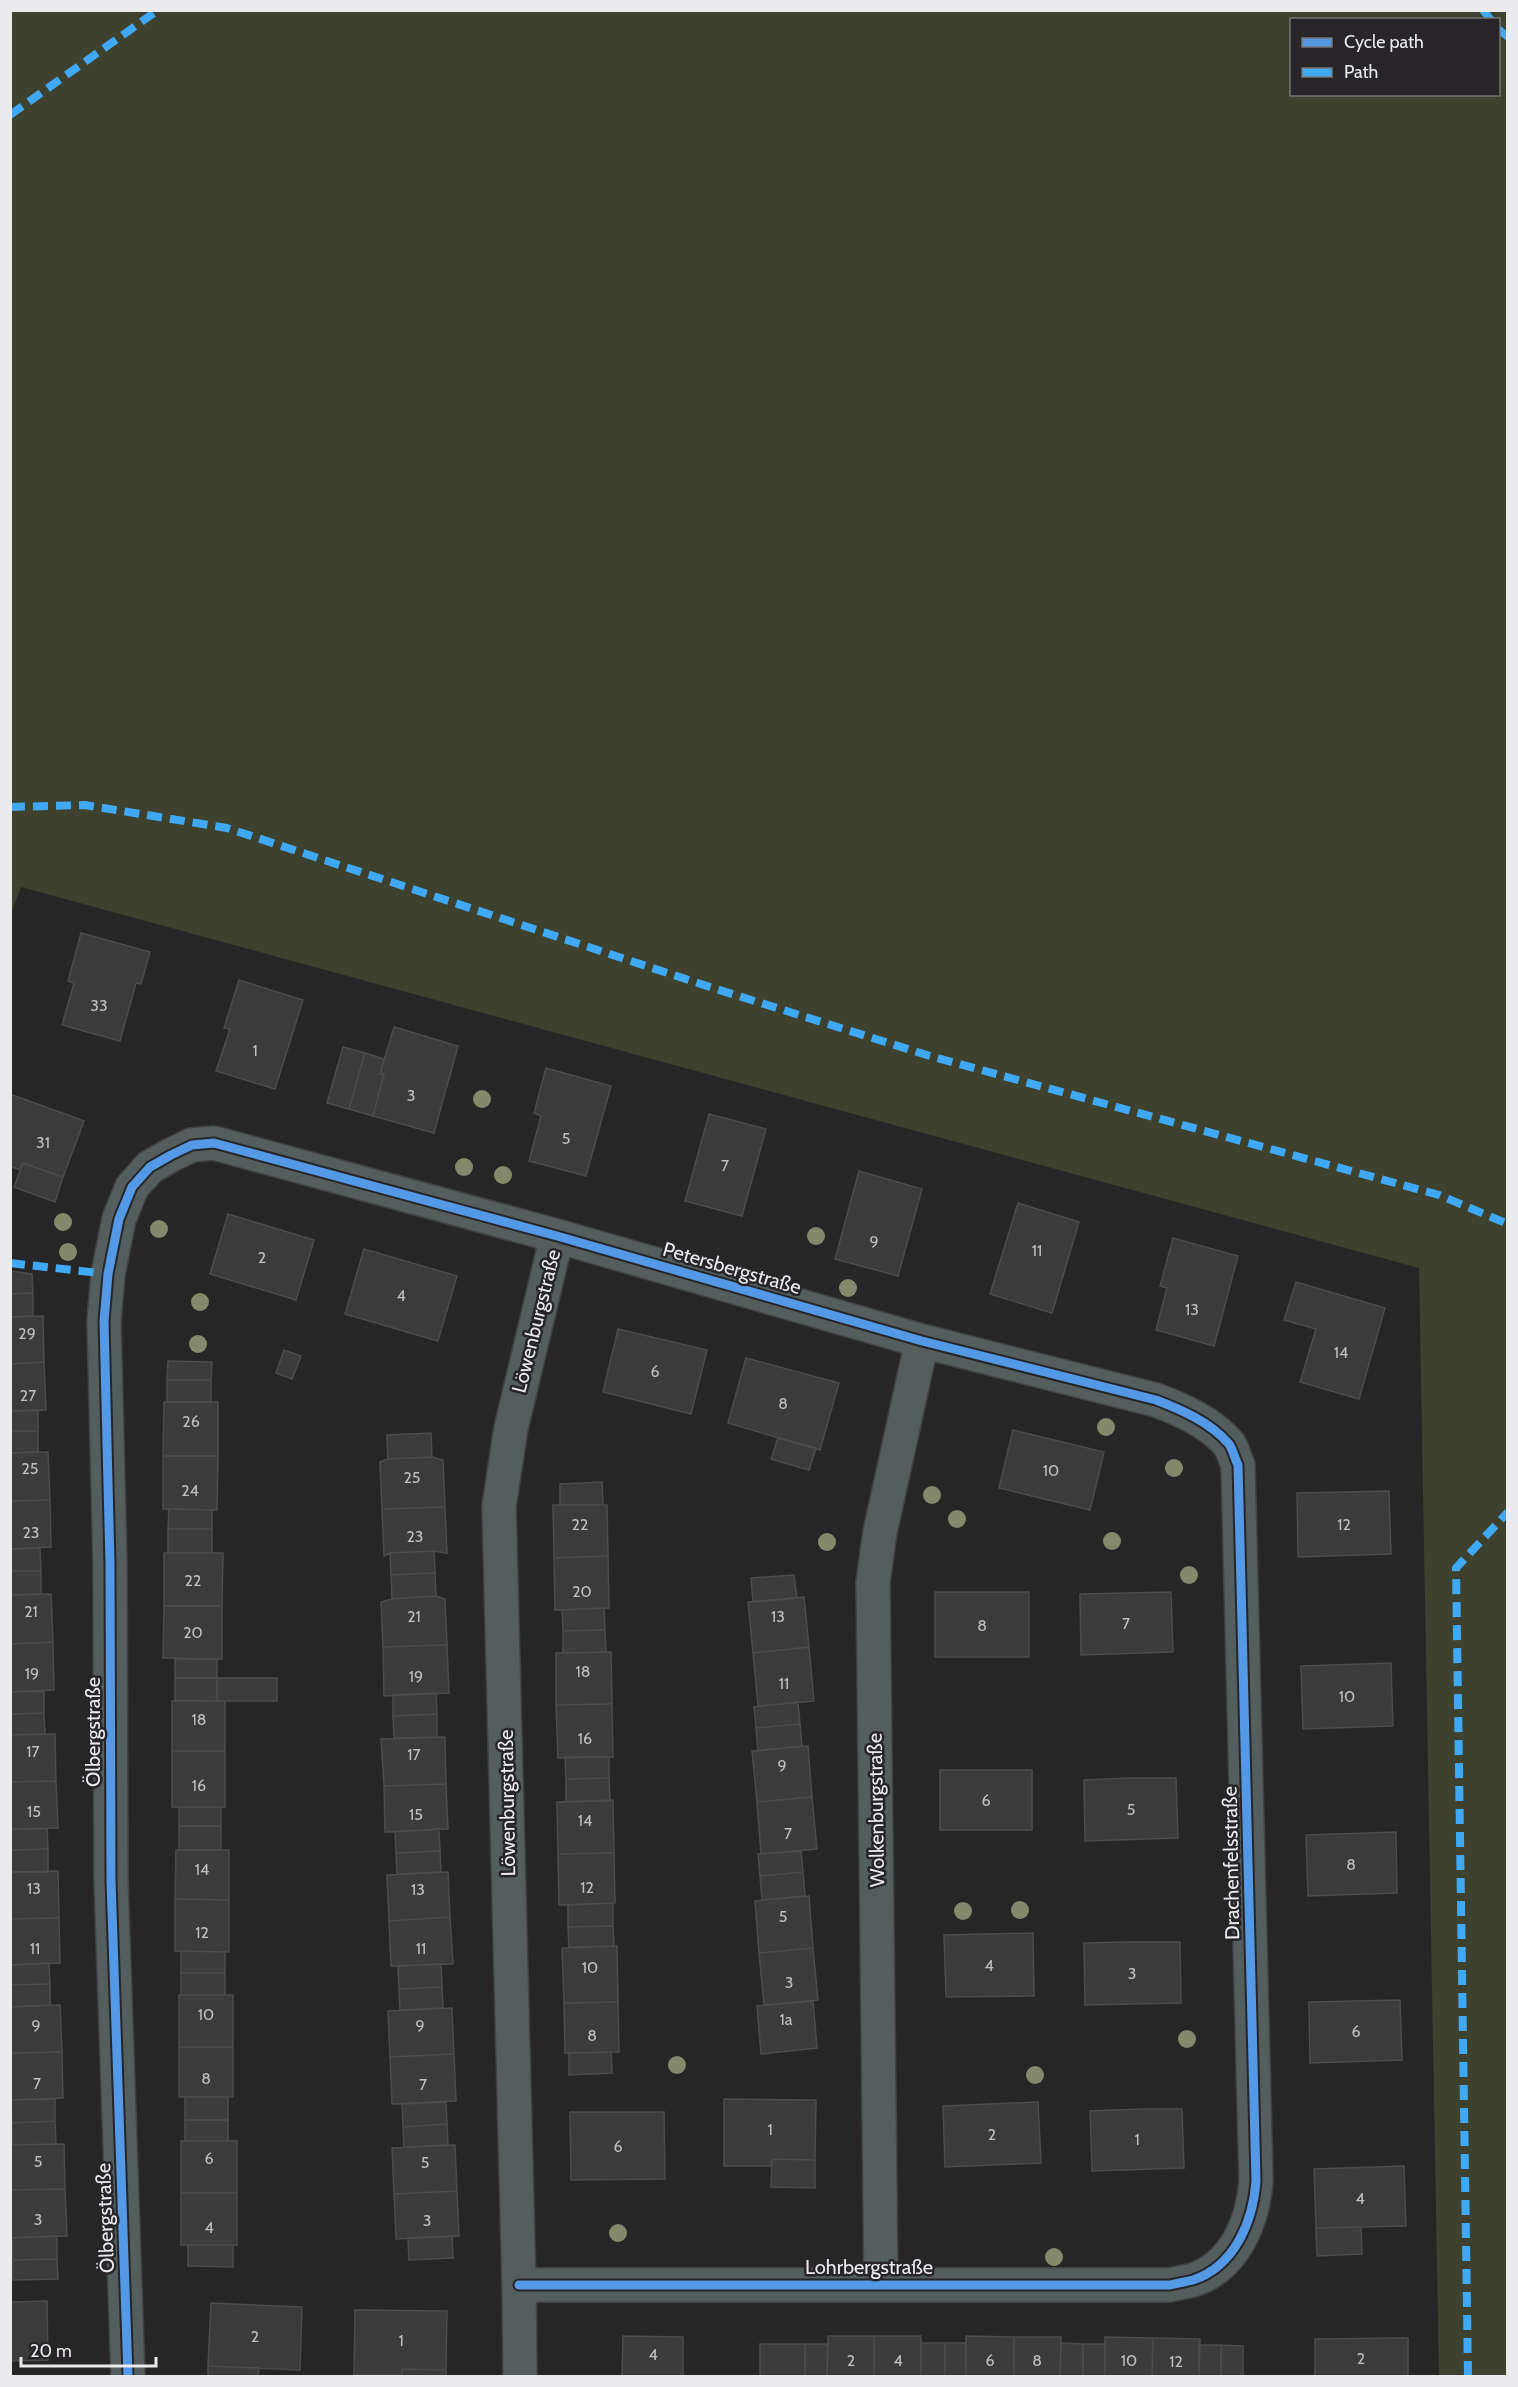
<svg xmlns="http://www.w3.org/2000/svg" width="1518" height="2387" viewBox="0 0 1518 2387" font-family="Cabin,sans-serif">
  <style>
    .green { fill: #3e412e; fill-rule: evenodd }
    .building { fill: #3c3b3c; stroke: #4d4c4d; stroke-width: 1.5 }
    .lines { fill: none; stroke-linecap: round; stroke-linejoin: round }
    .minor-casing { stroke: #424143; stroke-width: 36 }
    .minor { stroke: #535e5d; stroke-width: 33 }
    .quiet { stroke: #3fa9f5; stroke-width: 8; stroke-dasharray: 15 8; stroke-linecap: butt }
    .cycleway-casing { stroke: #272528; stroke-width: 13 }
    .cycleway { stroke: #5399e6; stroke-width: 9 }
    .tree { fill: #85896c }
    .labels { text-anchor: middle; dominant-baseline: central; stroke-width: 5; stroke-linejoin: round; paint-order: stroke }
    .number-label { font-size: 16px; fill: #bfbec0 }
    .street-label { font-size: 20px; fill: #ebeaec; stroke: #272528 }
  </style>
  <rect width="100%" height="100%" fill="#272627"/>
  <path class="green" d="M11,10L1507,11V2376H1439L1419,1268L21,887L11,914ZM1292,20H1498V94H1292Z"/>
  <path class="building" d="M81,933L150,952L141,984L136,983L120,1041L62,1025L74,983L68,981Z
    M239,980L303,1000L275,1089L216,1071L230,1029L224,1028Z
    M394,1027L458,1046L434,1133L373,1116L384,1074H380Z
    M343,1047L365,1053L349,1109L327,1103Z
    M365,1053L384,1059L380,1074H384L373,1116L349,1109Z
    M546,1068L611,1086L586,1176L529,1161L541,1116L534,1113Z
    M10,1094L84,1121L63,1177L23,1163L20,1170L10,1166Z
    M709,1114L766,1129L742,1216L685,1201Z
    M23,1163L63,1177L55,1202L14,1187Z
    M859,1171L922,1189L898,1276L835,1259Z
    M1018,1203L1079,1222L1052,1313L990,1294Z
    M228,1214L314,1240L296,1300L210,1274Z
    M1173,1238L1238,1256L1214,1346L1156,1330L1167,1288L1160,1286Z
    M364,1249L457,1276L438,1341L345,1314Z
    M10,1271L32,1274L33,1293L10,1294Z
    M1296,1282L1385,1308L1359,1399L1300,1382L1316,1329L1284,1320Z
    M33,1293V1316L10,1317V1294Z
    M43,1316L44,1362L10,1364V1317Z
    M618,1329L707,1350L691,1414L603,1392Z
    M284,1350L301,1356L292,1379L276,1373Z
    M746,1358L839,1383L820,1450L728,1423Z
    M168,1361L212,1362L211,1380H167Z
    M44,1362L46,1410L10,1411V1364Z
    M167,1380H211V1402H167Z
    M164,1402H218V1456H163Z
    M38,1410V1431H10V1411Z
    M1013,1430L1104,1452L1090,1510L999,1488Z
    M10,1431H38V1452L10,1453Z
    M431,1433L432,1457L388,1459L387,1435Z
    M778,1438L816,1448L809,1470L771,1459Z
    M48,1452L50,1500L10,1501V1453Z
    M163,1456H218L217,1510L163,1509Z
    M432,1457L443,1460L445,1507L382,1509L380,1462L388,1459Z
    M602,1482L603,1505H560V1484Z
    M1389,1491L1391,1554L1298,1557L1297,1493Z
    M50,1500L51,1547L10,1549V1501Z
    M553,1505H607L608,1556L554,1558Z
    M445,1507L447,1553L434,1551L390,1553L384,1556L382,1509Z
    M169,1509L212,1510V1529H168Z
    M168,1529H212V1553H168Z
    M40,1548L41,1571H10V1549Z
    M434,1551L435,1573L391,1575L390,1553Z
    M164,1553H223L222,1606H164Z
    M608,1556L609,1608L555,1610L554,1558Z
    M10,1571H41V1594L10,1595Z
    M435,1573L436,1596L392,1599L391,1575Z
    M794,1575L797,1598L753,1602L751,1578Z
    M935,1592H1029V1657H935Z
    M1171,1592L1173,1652L1081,1655L1080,1594Z
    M51,1594L53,1642L10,1644V1595Z
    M436,1596L445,1599L447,1645L383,1647L381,1602L392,1599Z
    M804,1597L809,1647L753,1653L748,1602Z
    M164,1606H222V1659L163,1658Z
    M604,1608L605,1630L563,1631L562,1610Z
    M605,1630L606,1652L563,1653V1631Z
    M53,1642L54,1690L10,1692V1644Z
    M447,1645L449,1693L384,1696L383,1647Z
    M809,1647L814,1701L758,1706L753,1653Z
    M611,1652L612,1704L556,1705V1653Z
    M175,1659H217V1678H175Z
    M1391,1663L1393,1726L1303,1729L1301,1666Z
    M175,1678H217V1701L175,1700Z
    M217,1678H277V1701H217Z
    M44,1691V1713L10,1714V1692Z
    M436,1693L437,1714L393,1716V1695Z
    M172,1701H225V1751H172Z
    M798,1702L800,1724L756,1728L754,1707Z
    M612,1704L613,1757L558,1758L556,1705Z
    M44,1713L45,1734L10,1735V1714Z
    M437,1714V1737L394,1738L393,1716Z
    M800,1724L802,1746L758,1751L756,1728Z
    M55,1734L56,1781L10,1782V1735Z
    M445,1737L446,1784L384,1786L381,1739Z
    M808,1746L812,1797L757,1802L752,1751Z
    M172,1751H225V1807H172Z
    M565,1757H609V1778L566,1779Z
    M940,1770H1032V1830H940Z
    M609,1778L610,1801L566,1802V1779Z
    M1131,1778H1176L1178,1838L1085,1841L1084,1780Z
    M56,1781L58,1828L10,1829V1782Z
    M446,1784L448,1829L385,1832L384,1786Z
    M812,1797L817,1849L761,1854L757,1802Z
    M613,1800L614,1853L558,1854L557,1802Z
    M179,1807H221V1826H179Z
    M179,1826H221V1850H179Z
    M10,1829H47L48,1849L10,1850Z
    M439,1829L440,1851L396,1853L395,1832Z
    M1396,1832L1397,1893L1308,1896L1306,1835Z
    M48,1849V1872H10V1850Z
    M176,1850H229V1900L175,1899Z
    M440,1851L441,1872L397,1874L396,1853Z
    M801,1851L803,1872L760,1876L758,1854Z
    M614,1853L615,1903L559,1905L558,1854Z
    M58,1871L59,1918L10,1919V1872Z
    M448,1872L450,1917L389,1921L387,1875Z
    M803,1872L805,1896L762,1900L760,1876Z
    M809,1896L813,1948L759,1953L755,1901Z
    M175,1899L229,1900V1952L175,1951Z
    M613,1903V1926L568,1927V1905Z
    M450,1917L453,1964L391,1966L389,1921Z
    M59,1918L60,1963L10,1965V1919Z
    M613,1926L614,1946L569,1947L568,1927Z
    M1033,1933L1034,1996L946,1997L944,1935Z
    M1130,1942H1180L1181,2003L1085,2005L1084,1943Z
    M617,1946L618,2002L564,2003L562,1948Z
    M813,1948L818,2000L764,2005L759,1953Z
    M181,1951L225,1952V1973H181Z
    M49,1963L50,1984L10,1985V1965Z
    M441,1964L442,1987L399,1989L398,1966Z
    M181,1973H225V1995H181Z
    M50,1984V2005L10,2007V1985Z
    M442,1987L443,2008L400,2010L399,1989Z
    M179,1995H233V2047H179Z
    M1400,2000L1402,2060L1310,2063L1309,2002Z
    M813,2001L817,2048L761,2054L757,2006Z
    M618,2002L619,2052L565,2053L564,2003Z
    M60,2005L62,2052L10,2053V2007Z
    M452,2008L454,2054L390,2057L388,2011Z
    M179,2047H233V2097H179Z
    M62,2052L63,2098L10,2100V2053Z
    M611,2052L612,2073L569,2075V2053Z
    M454,2054L456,2101L392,2104L390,2057Z
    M185,2097H228V2120H185Z
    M55,2099V2121L12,2123L11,2100Z
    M724,2099L816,2100L815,2160L772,2159L771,2166H724Z
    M446,2102L447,2124L403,2127L402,2104Z
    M1038,2102L1041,2163L945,2167L943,2106Z
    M1142,2109H1182L1184,2168L1092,2171L1090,2111Z
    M570,2112H664L665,2179L571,2180Z
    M185,2120H228V2141H185Z
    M55,2121L56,2144L12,2145V2123Z
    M447,2124L448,2145L404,2147L403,2127Z
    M181,2141H237V2193H181Z
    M64,2144L65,2189L10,2190V2145Z
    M455,2145L457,2191L394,2194L392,2148Z
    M772,2159L815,2160V2188L771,2187Z
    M1404,2166L1406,2226L1316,2228L1314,2169Z
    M65,2189L67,2236L10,2238V2190Z
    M457,2191L459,2236L396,2239L394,2194Z
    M181,2193H237V2245H181Z
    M1361,2227L1362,2254L1317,2256L1316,2228Z
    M57,2236V2259L13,2260L12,2238Z
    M452,2236L453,2258L409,2260L408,2238Z
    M188,2245H233V2267L188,2266Z
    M57,2259L58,2279L13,2280V2260Z
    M47,2301L48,2360L10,2361V2302Z
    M211,2303L302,2307L300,2370L208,2366Z
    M355,2310L447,2311L446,2370L402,2369V2375H354Z
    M623,2336L683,2337V2376H622Z
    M828,2336H874V2376H827Z
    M874,2336H921V2376H874Z
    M966,2336L1014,2337V2376H966Z
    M1014,2337H1061L1060,2376H1014Z
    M1105,2337L1153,2338L1152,2376H1105Z
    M1153,2338L1200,2339L1199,2376H1152Z
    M1408,2338V2376H1315V2339Z
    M921,2343H945V2376H921Z
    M945,2343H966V2376H945Z
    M1061,2343L1083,2344V2376H1060Z
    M760,2344H805V2376H760Z
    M805,2344H828L827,2376H805Z
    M1083,2344H1105V2376H1083Z
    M1199,2345H1221V2376H1199Z
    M1221,2345L1243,2346V2376H1221Z
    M208,2366L259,2368L258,2376H208Z
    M402,2369L446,2370V2376H402Z"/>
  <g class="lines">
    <g class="minor-casing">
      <path id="minor" d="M881,2285L873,1582L880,1532L922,1341
        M128,2376L111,1881L110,1564L104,1321L108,1274L119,1219L132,1187L150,1167L171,1155L192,1145L214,1143L557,1236L922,1341L1156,1400C1182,1410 1210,1422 1229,1444C1233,1450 1235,1459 1238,1465L1256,2181C1253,2221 1235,2266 1193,2280C1185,2282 1177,2283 1170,2285H519
        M520,2376L519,2285L499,1506L511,1428L557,1236"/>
    </g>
    <use href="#minor" class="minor"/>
    <path class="quiet" d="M1483,10L1491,20
      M1498,29L1508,37
      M10,115L158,10
      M10,807L85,805L227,828L710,987L930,1056L1439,1195L1508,1224
      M10,1263L108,1274
      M1468,2376L1456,1568L1508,1512"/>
    <g class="cycleway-casing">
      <path id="cycleway" d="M128,2376L111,1881L110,1564L104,1321L108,1274L119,1219L132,1187L150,1167L171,1155L192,1145L214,1143L557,1236L922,1341L1156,1400C1182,1410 1210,1422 1229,1444C1233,1450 1235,1459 1238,1465L1256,2181C1253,2221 1235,2266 1193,2280C1185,2282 1177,2283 1170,2285H519"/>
    </g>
    <use href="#cycleway" class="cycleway"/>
  </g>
  <g class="tree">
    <circle cx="482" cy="1099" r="9"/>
    <circle cx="464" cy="1167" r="9"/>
    <circle cx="503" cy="1175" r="9"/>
    <circle cx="63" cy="1222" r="9"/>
    <circle cx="159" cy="1229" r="9"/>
    <circle cx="816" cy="1236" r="9"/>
    <circle cx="68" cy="1252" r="9"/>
    <circle cx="848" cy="1288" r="9"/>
    <circle cx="200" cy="1302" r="9"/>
    <circle cx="198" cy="1344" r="9"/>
    <circle cx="1106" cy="1427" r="9"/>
    <circle cx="1174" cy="1468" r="9"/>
    <circle cx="932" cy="1495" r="9"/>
    <circle cx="957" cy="1519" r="9"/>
    <circle cx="1112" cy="1541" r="9"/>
    <circle cx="827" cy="1542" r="9"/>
    <circle cx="1189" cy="1575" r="9"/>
    <circle cx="1020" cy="1910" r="9"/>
    <circle cx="963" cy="1911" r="9"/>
    <circle cx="1187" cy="2039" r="9"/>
    <circle cx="677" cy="2065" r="9"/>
    <circle cx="1035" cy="2075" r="9"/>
    <circle cx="618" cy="2233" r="9"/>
    <circle cx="1054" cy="2257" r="9"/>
  </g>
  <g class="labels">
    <g class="number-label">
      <text x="99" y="1005">33</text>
      <text x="255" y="1050">1</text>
      <text x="411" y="1095">3</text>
      <text x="566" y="1138">5</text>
      <text x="43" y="1142">31</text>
      <text x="725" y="1165">7</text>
      <text x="874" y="1241">9</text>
      <text x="1037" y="1250">11</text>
      <text x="262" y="1257">2</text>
      <text x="401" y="1295">4</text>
      <text x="1192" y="1309">13</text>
      <text x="27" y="1333">29</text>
      <text x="1341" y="1352">14</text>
      <text x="655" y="1371">6</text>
      <text x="28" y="1395">27</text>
      <text x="783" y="1403">8</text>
      <text x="191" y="1421">26</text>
      <text x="30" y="1468">25</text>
      <text x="1051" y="1470">10</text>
      <text x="412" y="1477">25</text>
      <text x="190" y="1490">24</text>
      <text x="580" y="1524">22</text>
      <text x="1344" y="1524">12</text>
      <text x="31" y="1532">23</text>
      <text x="415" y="1536">23</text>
      <text x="193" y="1580">22</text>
      <text x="582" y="1591">20</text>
      <text x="31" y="1611">21</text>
      <text x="414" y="1616">21</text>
      <text x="778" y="1616">13</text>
      <text x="1126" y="1623">7</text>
      <text x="982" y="1625">8</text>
      <text x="193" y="1632">20</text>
      <text x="583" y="1671">18</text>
      <text x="32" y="1673">19</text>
      <text x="416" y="1676">19</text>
      <text x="784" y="1683">11</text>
      <text x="1347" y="1696">10</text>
      <text x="199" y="1719">18</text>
      <text x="585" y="1738">16</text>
      <text x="33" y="1751">17</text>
      <text x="414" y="1754">17</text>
      <text x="782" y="1765">9</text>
      <text x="199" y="1785">16</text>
      <text x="986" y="1800">6</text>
      <text x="1131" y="1809">5</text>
      <text x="34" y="1811">15</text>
      <text x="416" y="1814">15</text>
      <text x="585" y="1820">14</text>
      <text x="788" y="1833">7</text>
      <text x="1351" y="1864">8</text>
      <text x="202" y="1869">14</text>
      <text x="587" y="1887">12</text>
      <text x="34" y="1888">13</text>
      <text x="418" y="1889">13</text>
      <text x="783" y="1916">5</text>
      <text x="202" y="1932">12</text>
      <text x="35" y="1948">11</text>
      <text x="421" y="1948">11</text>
      <text x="989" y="1965">4</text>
      <text x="590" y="1967">10</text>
      <text x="1132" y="1973">3</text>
      <text x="789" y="1982">3</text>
      <text x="206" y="2014">10</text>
      <text x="786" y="2019">1a</text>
      <text x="36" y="2025">9</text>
      <text x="420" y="2025">9</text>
      <text x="1356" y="2031">6</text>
      <text x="592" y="2035">8</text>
      <text x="206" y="2078">8</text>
      <text x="37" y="2083">7</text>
      <text x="423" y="2084">7</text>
      <text x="770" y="2129">1</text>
      <text x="992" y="2134">2</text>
      <text x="1137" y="2139">1</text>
      <text x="618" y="2146">6</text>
      <text x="209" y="2158">6</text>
      <text x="38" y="2161">5</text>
      <text x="425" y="2162">5</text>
      <text x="1360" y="2198">4</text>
      <text x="38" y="2219">3</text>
      <text x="427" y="2220">3</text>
      <text x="209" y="2227">4</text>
      <text x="255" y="2336">2</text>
      <text x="401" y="2340">1</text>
      <text x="653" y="2354">4</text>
      <text x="1361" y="2358">2</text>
      <text x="851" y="2360">2</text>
      <text x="898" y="2360">4</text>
      <text x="990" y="2360">6</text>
      <text x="1037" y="2360">8</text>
      <text x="1129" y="2360">10</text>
      <text x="1176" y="2361">12</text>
    </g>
    <g class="street-label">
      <text transform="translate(732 1268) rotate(16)">Petersbergstraße</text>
      <text transform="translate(536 1321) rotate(-76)">Löwenburgstraße</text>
      <text transform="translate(93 1732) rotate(-90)">Ölbergstraße</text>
      <text transform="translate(507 1803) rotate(-91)">Löwenburgstraße</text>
      <text transform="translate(876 1810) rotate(-91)">Wolkenburgstraße</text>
      <text transform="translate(1231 1863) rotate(-91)">Drachenfelsstraße</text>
      <text transform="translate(105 2218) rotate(-92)">Ölbergstraße</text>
      <text x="869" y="2267">Lohrbergstraße</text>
    </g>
  </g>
  <rect width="1518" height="2387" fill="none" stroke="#ebeaec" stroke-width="24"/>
  <rect x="1290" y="18" width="210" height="78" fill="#272528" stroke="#757476" stroke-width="1.5"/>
  <rect x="1302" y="38" width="30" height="9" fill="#5399e6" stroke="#757476" stroke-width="1.5"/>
  <text x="1344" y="48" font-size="18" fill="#ebeaec">Cycle path</text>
  <rect x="1302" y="68" width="30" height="9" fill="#3fa9f5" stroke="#757476" stroke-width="1.5"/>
  <text x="1344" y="78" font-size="18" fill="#ebeaec">Path</text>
  <path d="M21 2357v9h135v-9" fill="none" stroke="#ebeaec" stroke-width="3"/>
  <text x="30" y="2357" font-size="18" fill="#ebeaec" stroke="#272528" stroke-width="4.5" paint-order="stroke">20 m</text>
</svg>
